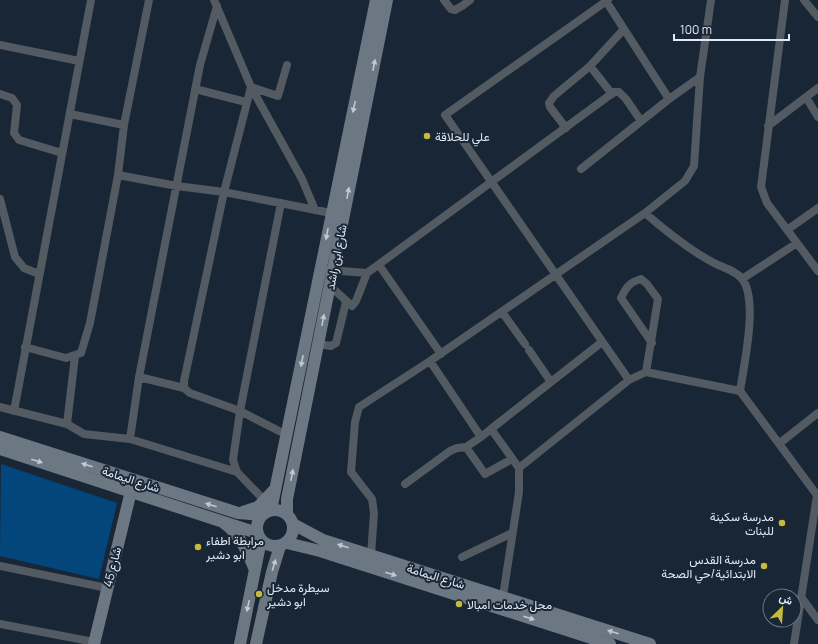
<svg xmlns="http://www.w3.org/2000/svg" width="818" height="644" viewBox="0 0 818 644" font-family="Manrope,Vazirmatn,sans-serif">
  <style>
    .green { fill: #03467b }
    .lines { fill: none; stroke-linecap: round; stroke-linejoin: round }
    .street { stroke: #535a61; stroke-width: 8 }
    .secondary { stroke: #6c7784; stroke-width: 12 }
    .oneway { fill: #bfc8d3 }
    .poi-dot { fill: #c8bb3b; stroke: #182635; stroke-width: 1.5 }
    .labels { text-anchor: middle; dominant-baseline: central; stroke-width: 4; stroke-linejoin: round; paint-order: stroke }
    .poi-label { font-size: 12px; fill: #e2ebf5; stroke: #182635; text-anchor: start }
    .street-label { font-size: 12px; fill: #e2ebf5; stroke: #182635 }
  </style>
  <rect width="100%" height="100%" fill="#182635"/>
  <path class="green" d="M1,464L117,503L99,579L0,556Z"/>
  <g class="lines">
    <path class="street" d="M214,0L251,87L302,179L315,210
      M444,0L451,9L455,10L462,6L470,0
      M608,0L445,115L629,380
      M785,0L761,187L767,203L818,271
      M804,0L818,17
      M606,1L669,99
      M0,45L79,61
      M590,66L612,94
      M195,89L246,102
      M0,94L12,98L17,105L14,133L19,140L62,153
      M806,97L818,117
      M70,114L124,125
      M768,126L818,88
      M566,128L550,107L549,103L554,96L590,66L624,29
      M581,169L669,99L700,77
      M118,175L177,186L224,192L331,213
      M0,199L15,257L24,268L39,274
      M645,213C667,232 689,250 714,263C724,268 737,271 743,280C758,302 744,365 740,391
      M787,230L818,208
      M379,265L441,354
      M329,270L367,273L614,92H619L626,99L641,121
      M742,279L797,243
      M330,286L352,306L356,301L367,273
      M502,312L525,344
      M318,344L331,346L336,343L346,302
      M25,347L66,358L81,353L90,323L118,175L124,125L149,0
      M529,350L551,382
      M430,361L481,437L491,429L519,468V492L503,596
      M646,372L658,299L647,284L641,279C630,282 626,287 621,298L652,343
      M139,377L184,388
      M0,407L67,424L84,434L130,439L237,472
      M14,411L91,0
      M67,424L75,356
      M491,429L602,342
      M287,435L240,411L190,393L184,388V381L224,192L251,87L278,96L287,65
      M130,439L139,377L200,65L217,6
      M780,443L818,413
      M466,447L485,474L512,459
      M519,468L629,380L646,372L740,391L817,495L794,644
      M405,484L450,451L457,448L466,447L481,437
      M265,501L237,472L233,460L240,411L281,203
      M371,555L374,513L372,499L351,472L355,422L359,407L430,361L645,213L685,181L694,166L700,77L711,0
      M462,557L512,533
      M0,566L107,588
      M801,597L818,620
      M0,624L94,642"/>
    <path class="secondary" d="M0,437L238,513L262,515
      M0,449L257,533
      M257 528a18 18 0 1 1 36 0a18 18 0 1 1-36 0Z
      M271,510L376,0
      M243,512L258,507L275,489
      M287,514V499L387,0
      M224,523C240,534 248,553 255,570
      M293,524L323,540L650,644
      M287,543L320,551L610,644
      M94,644L131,491
      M240,644L261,540
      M256,644L272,572L280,546"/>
  </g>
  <defs><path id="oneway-solid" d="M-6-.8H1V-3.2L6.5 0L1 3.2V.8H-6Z"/></defs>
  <g class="oneway">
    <use href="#oneway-solid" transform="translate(374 65) rotate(-79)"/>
    <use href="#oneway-solid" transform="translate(354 107) rotate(102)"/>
    <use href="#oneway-solid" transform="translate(348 193) rotate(-79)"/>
    <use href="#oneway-solid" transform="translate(327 234) rotate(101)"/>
    <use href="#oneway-solid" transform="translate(323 320) rotate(-79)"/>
    <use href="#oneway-solid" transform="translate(302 361) rotate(101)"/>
    <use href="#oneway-solid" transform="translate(37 461) rotate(18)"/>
    <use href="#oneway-solid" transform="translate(87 465) rotate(-162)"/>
    <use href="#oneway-solid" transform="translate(292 475) rotate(-79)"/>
    <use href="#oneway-solid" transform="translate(211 505) rotate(-162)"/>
    <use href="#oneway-solid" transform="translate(343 546) rotate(-163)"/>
    <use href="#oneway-solid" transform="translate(274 565) rotate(-73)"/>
    <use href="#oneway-solid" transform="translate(391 574) rotate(18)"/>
    <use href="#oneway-solid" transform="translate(248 606) rotate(102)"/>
    <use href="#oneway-solid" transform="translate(529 618) rotate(18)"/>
    <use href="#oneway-solid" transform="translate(613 632) rotate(-162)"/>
  </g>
  <g class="poi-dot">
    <circle cx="427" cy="136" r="4"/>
    <circle cx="782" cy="523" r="4"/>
    <circle cx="198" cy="547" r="4"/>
    <circle cx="764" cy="566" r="4"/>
    <circle cx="259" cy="594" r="4"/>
    <circle cx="459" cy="604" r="4"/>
  </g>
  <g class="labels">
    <g class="poi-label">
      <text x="435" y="136">علي للحلاقة</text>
      <text x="774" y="516" text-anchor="end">مدرسة سكينة<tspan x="774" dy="14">للبنات</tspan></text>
      <text x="206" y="540">مرابطة اطفاء<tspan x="206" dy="14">ابو دشير</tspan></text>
      <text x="756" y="559" text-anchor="end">مدرسة القدس<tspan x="756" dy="14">الابتدائية/حي الصحة</tspan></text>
      <text x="267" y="587">سيطرة مدخل<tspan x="267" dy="14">ابو دشير</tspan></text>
      <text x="467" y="604">محل خدمات امبالا</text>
    </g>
    <g class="street-label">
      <text transform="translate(336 257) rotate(-79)">شارع ابن راشد</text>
      <text transform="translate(131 479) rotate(18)">شارع اليمامة</text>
      <text transform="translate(112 567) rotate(-76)">شارع 45</text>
      <text transform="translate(436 576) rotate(17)">شارع اليمامة</text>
    </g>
  </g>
  <g transform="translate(782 608) rotate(25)"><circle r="19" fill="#182635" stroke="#697582"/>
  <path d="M0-3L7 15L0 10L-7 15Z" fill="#c8bb3b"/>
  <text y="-6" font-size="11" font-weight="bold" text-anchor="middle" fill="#e2ebf5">ش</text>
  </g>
  <path d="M674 34v6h115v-6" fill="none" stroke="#e2ebf5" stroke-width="2"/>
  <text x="680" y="34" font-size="12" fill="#e2ebf5" stroke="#182635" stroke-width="3" paint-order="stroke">100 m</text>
</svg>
